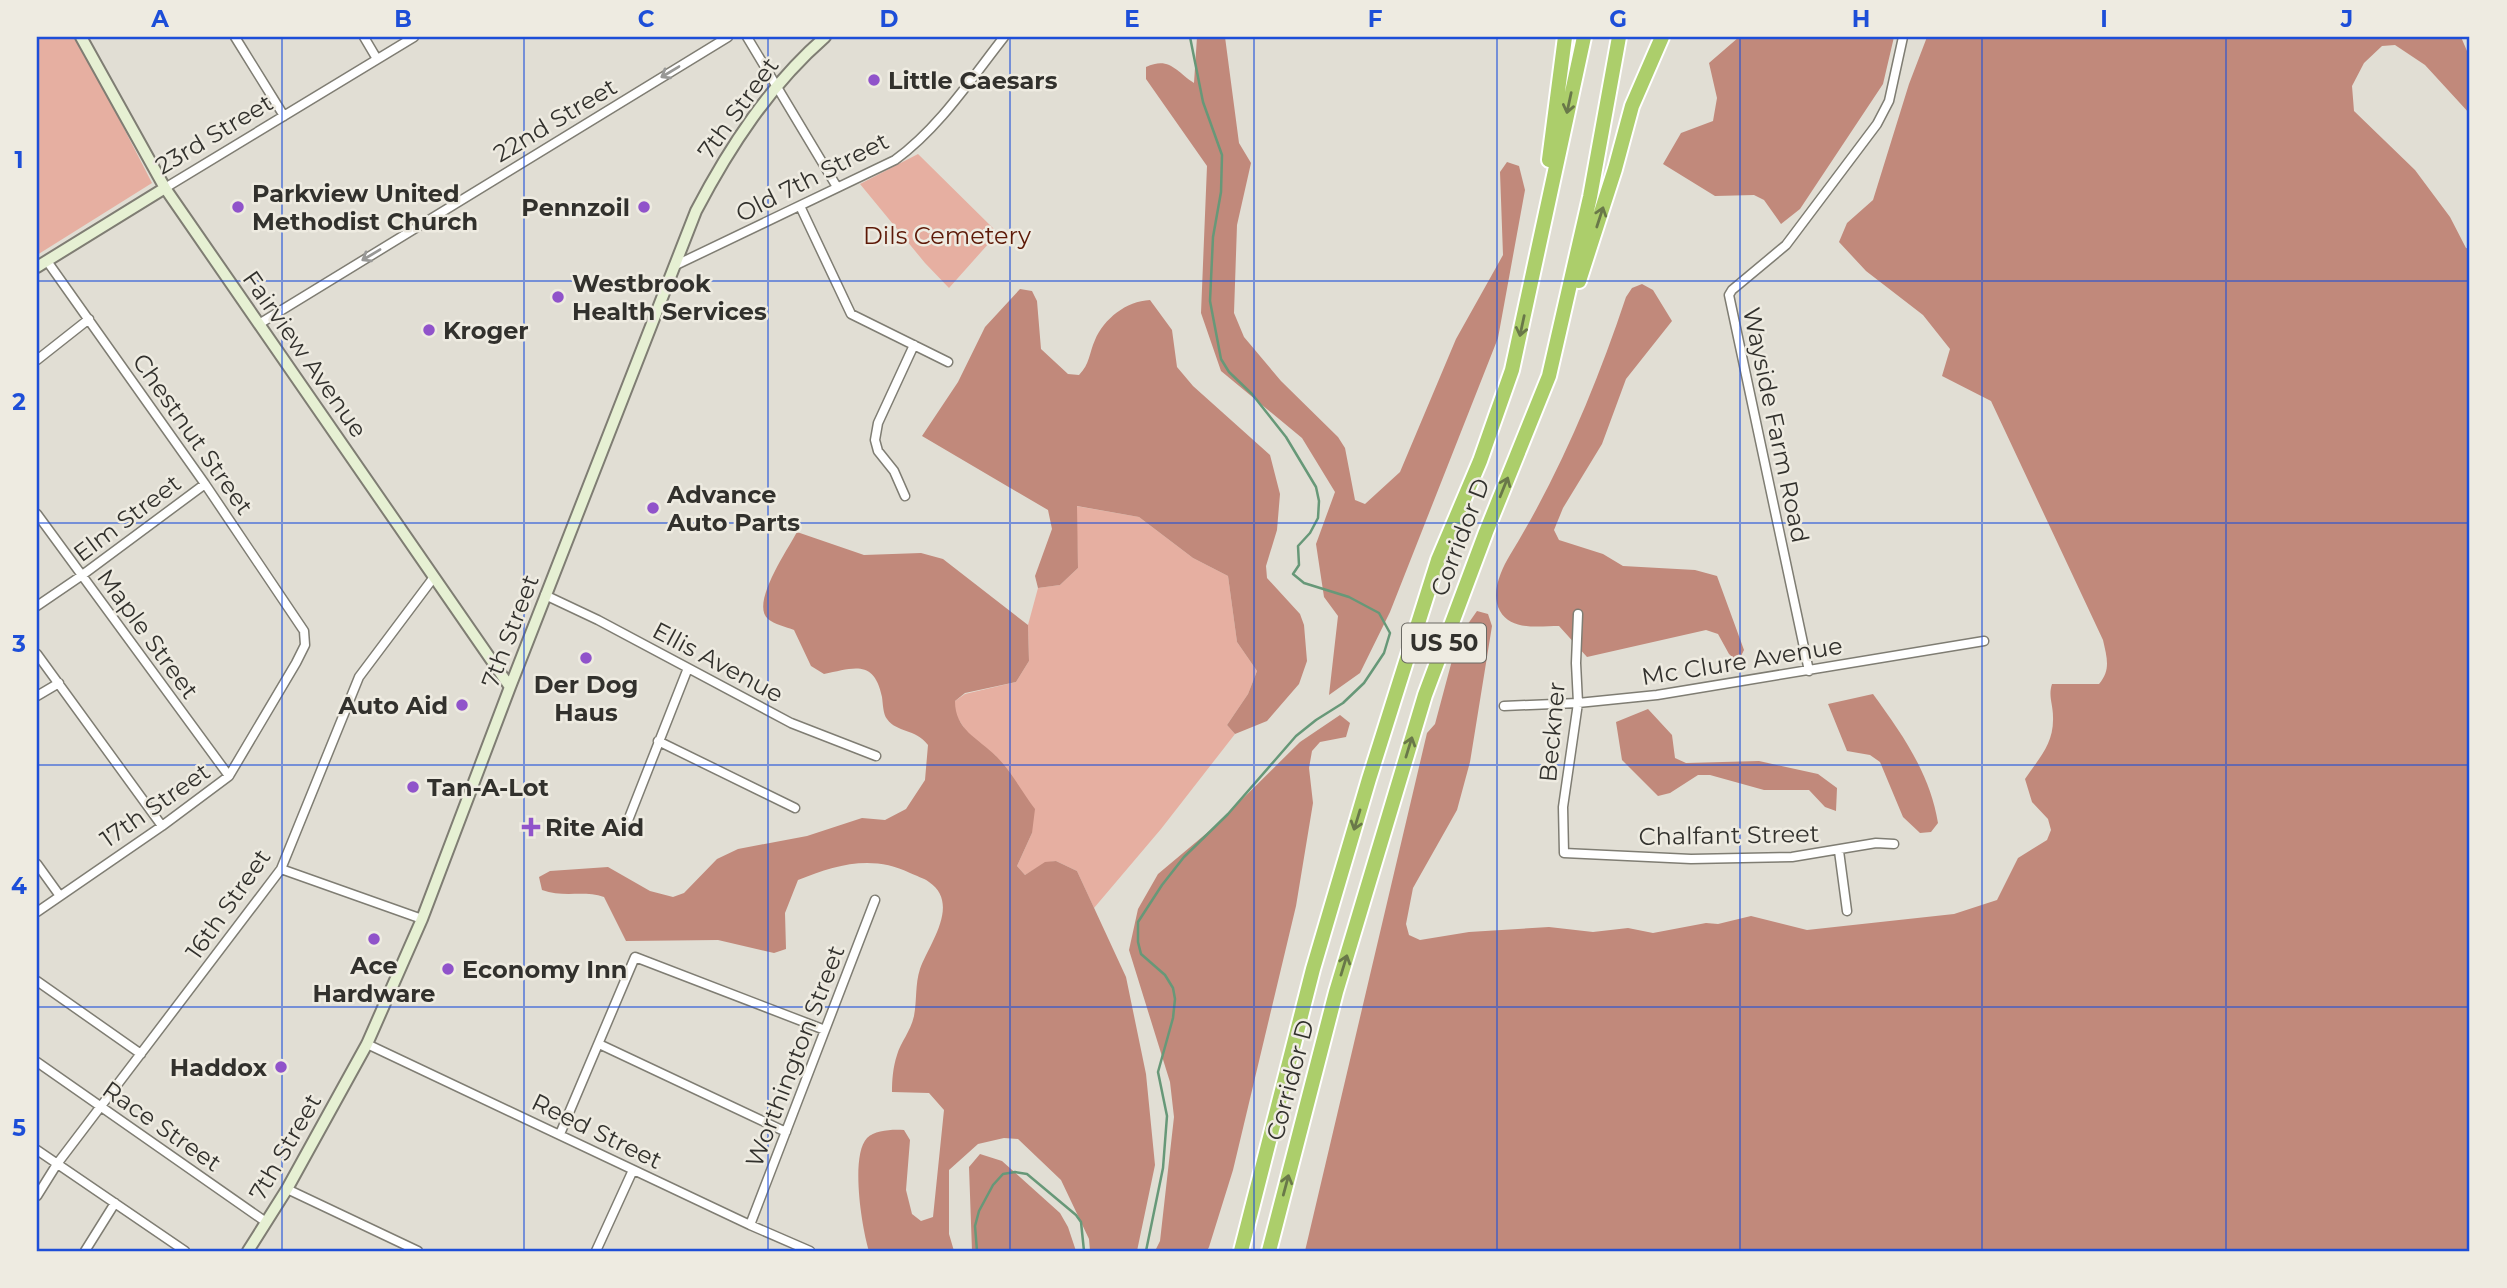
<svg xmlns="http://www.w3.org/2000/svg" width="2507" height="1288" viewBox="0 0 2507 1288" font-family="Montserrat,sans-serif">
  <style>
    .green { fill: #e6afa1 }
    .forest { fill: #c1897b }
    .lines { fill: none; stroke-linecap: round; stroke-linejoin: round }
    .stream { stroke: #679878; stroke-width: 2.5 }
    .street-casing { stroke: #7f7d73; stroke-width: 11 }
    .secondary-casing { stroke: #7f7d73; stroke-width: 14 }
    .highway-casing { stroke: #fff; stroke-width: 18 }
    .street { stroke: #fff; stroke-width: 8 }
    .secondary { stroke: #e6f0d3; stroke-width: 10 }
    .highway { stroke: #acce6b; stroke-width: 14 }
    .oneway { stroke: #989896 }
    .oneway2 { stroke: #697849 }
    .grid { fill: none; stroke: #1d4ed8; stroke-width: 2; stroke-opacity: 0.55 }
    .poi-dot { fill: #9053ca; stroke: #eeebe1; stroke-width: 2.5 }
    .labels { text-anchor: middle; dominant-baseline: central; stroke-width: 5; stroke-linejoin: round; paint-order: stroke }
    .shield { fill: #eeebe1; stroke: #6a6963; stroke-width: 2 }
    .shield-label { font-size: 23px; font-weight: bold; fill: #32312d }
    .poi-label { font-size: 24px; font-weight: bold; fill: #32312d; stroke: #eeebe1; text-anchor: start }
    .street-label { font-size: 24px; fill: #32312d; stroke: #eeebe1 }
    .park-label { font-size: 24px; fill: #5d1907; stroke: #eeebe1 }
    .neatline { fill: none; stroke: #1d4ed8; stroke-width: 2.5 }
    .grid-label { font-size: 23px; text-anchor: middle; font-weight: bold; fill: #1d4ed8 }
  </style>
  <rect width="100%" height="100%" fill="#e1ded4"/>
  <path class="green" d="M37,37H77L152,183L37,255Z
    M918,154L998,233L949,288L925,263L860,184Z
    M1076,506L1139,517L1193,558L1228,576L1237,642L1257,671L1248,694L1227,725L1235,734L1161,829L1094,908L1077,871L1056,861L1045,863L1025,875L1017,866L1032,833L996,756L968,734L955,714V701L965,694L1016,682L1029,661L1028,625L1038,588L1060,585L1078,568Z"/>
  <path class="forest" d="M1197,37H1225L1239,143L1251,163L1237,225L1234,313L1244,337L1281,381L1338,437L1345,448L1355,500L1365,504L1400,472L1456,339L1503,255L1500,172L1507,162L1519,166L1525,190L1498,338L1390,612L1360,673L1329,695L1338,616L1324,597L1316,544L1335,492L1302,438L1221,371L1201,313L1207,166L1146,79V67C1169,56 1176,71 1194,83Z
    M1739,37H1894L1883,84L1800,209L1781,224L1764,200L1754,195L1715,196L1663,164L1681,133L1713,121L1717,98L1709,63Z
    M1927,37H2461L2470,58V114L2425,65L2395,45L2382,46L2364,63L2352,86L2354,111L2415,170L2450,217L2466,248L2470,249V1251H1305L1427,733L1435,724L1458,638L1477,611L1488,614L1492,626L1470,762L1457,810L1413,888L1406,924L1409,935L1420,940L1469,932L1549,927L1593,932L1628,928L1653,933L1706,923L1718,924L1751,916L1807,930L1954,914L1997,900L2018,858L2047,840L2051,830L2048,819L2032,802L2025,779C2039,758 2054,744 2053,717C2053,704 2048,696 2052,684H2099C2111,670 2107,658 2103,640L1991,401L1942,376L1950,349L1923,315L1866,271L1839,242L1847,223L1873,200L1909,84Z
    M1642,284L1653,290L1672,321L1626,379L1602,444L1563,508L1554,530L1559,540L1603,554L1623,566L1695,570L1717,576L1744,650L1738,662L1729,654L1718,634L1706,630L1587,657L1559,626C1539,626 1511,631 1500,611C1490,594 1501,570 1510,555C1559,475 1596,387 1626,297L1632,288Z
    M1020,289L1032,291L1037,301L1041,349L1068,374L1079,375C1090,364 1089,353 1095,340C1104,319 1126,301 1150,300L1172,330L1177,367L1193,386L1270,455L1280,494L1277,530L1266,566L1267,578L1300,614L1304,625L1307,661L1299,684L1267,721L1235,734L1227,725L1248,694L1257,671L1237,642L1228,576L1193,558L1139,517L1077,506L1078,568L1060,585L1038,588L1035,576L1052,529L1048,510L922,436L958,382L985,327Z
    M797,532L864,555L921,553L943,559L1028,625L1029,661L1016,682L965,693L955,701C955,730 978,738 996,756C1011,771 1022,792 1035,809L1032,833L1017,866L1025,875L1045,862L1056,861L1077,871L1126,977L1146,1074L1155,1165L1137,1251H1090L1089,1239L1061,1180L1018,1139L1004,1138L978,1144L949,1170V1234L954,1251H869C862,1229 850,1156 867,1138C875,1130 893,1129 904,1130L910,1140L906,1190L912,1214L921,1221L933,1217L944,1110L929,1093L892,1092C892,1080 893,1067 897,1055C901,1041 910,1033 914,1016C917,1001 915,984 920,969C929,944 961,904 929,882C924,878 916,876 910,873C872,854 835,865 798,880L785,913L786,949L774,953L718,940L626,941L604,897C584,890 563,898 542,890L539,877L550,871L608,867L650,891L673,897L684,893L717,859L738,849L807,836L862,818L885,820L906,809L925,780L928,745C915,728 897,733 887,719C883,714 883,704 882,697C874,659 854,668 824,674L811,666L794,630C786,627 774,624 768,619C750,604 788,549 797,532Z
    M1873,694C1902,734 1930,773 1938,823L1931,832L1920,833L1903,817L1880,762L1870,755L1847,751L1828,704Z
    M1648,709L1672,735L1675,758L1686,763L1759,761L1818,774L1837,788L1836,811L1825,807L1809,790H1764L1710,775H1698L1670,793L1658,796L1622,760L1616,722Z
    M1340,715L1350,723L1346,737L1320,742L1312,751L1309,768L1313,803L1296,906L1233,1170L1209,1247L1207,1251H1155L1160,1241L1174,1117L1170,1082L1129,950L1138,909L1158,874L1214,827L1300,742Z
    M980,1154L1002,1161L1060,1213L1068,1227L1076,1251H972L969,1167Z"/>
  <g class="lines">
    <path class="stream" d="M977,1251L975,1226L979,1211L993,1185L1003,1174L1015,1172L1027,1174L1076,1215L1081,1222L1084,1251
      M1146,1251L1163,1168L1167,1116L1158,1072L1173,1018L1175,999L1173,988L1165,975L1141,954L1138,942V922L1162,885L1184,857L1228,814L1296,736L1316,720L1343,703L1364,683L1384,653L1390,633L1379,613L1349,597L1304,583L1293,574L1299,565L1298,546L1310,533L1318,518L1319,501L1316,487L1286,437L1252,394L1229,372L1221,359L1210,301L1213,237L1221,192L1222,155L1203,102L1190,37"/>
    <g class="street-casing">
      <path id="street" d="M235,37L284,116
        M364,37L377,59
        M747,37L837,187
        M165,188L414,37
        M800,206L851,314L948,362
        M674,266L895,160C939,128 971,79 1004,37
        M259,324L728,37
        M37,360L89,319
        M905,496L894,471L878,451L875,440L878,423L914,345
        M37,514L229,776
        M545,595L598,620L791,723L876,756
        M37,606L81,576L205,484
        M1578,614L1576,663L1578,703L1563,807L1564,853L1691,859L1792,857L1876,843L1894,844
        M37,654L162,826
        M1809,671L1729,295L1732,290L1786,245L1877,124L1889,101L1903,37
        M37,696L59,683
        M1504,706L1578,703L1657,695L1984,641
        M658,741L795,808
        M627,823L688,668
        M1839,851L1847,911
        M37,864L60,896
        M281,869L422,919
        M37,912L162,826L229,776L296,663L305,645L304,631L205,484L47,261
        M37,981L141,1054
        M367,1044L750,1225L810,1251
        M599,1044L786,1132
        M37,1062L266,1222
        M560,1134L635,957L825,1030
        M37,1150L185,1251
        M287,1189L418,1251
        M37,1196L57,1164L281,869L359,677L434,577
        M750,1225L875,900
        M85,1251L115,1203
        M596,1251L633,1170"/>
    </g>
    <g class="secondary-casing">
      <path id="secondary" d="M81,37L165,188L510,687
        M37,267L165,188
        M248,1251L287,1189L367,1044L422,919L510,687L696,211C730,146 770,85 825,37"/>
    </g>
    <g class="highway-casing">
      <path id="highway" d="M1549,160L1565,37
        M1579,281L1615,169L1632,106L1662,37
        M1241,1251L1313,969L1369,779L1438,560L1480,461L1512,370L1584,37
        M1269,1251L1336,992L1425,695L1486,532L1549,376L1590,197L1619,37"/>
    </g>
    <use href="#street" class="street"/>
    <use href="#secondary" class="secondary"/>
    <use href="#highway" class="highway"/>
  </g>
  <defs><path id="oneway-shaft" d="M-6 0H5M1.5-3L5.5 0L1.5 3" fill="none" stroke-width="1.6" stroke-linecap="round" stroke-linejoin="round" transform="scale(1.75)"/></defs>
  <g class="oneway">
    <use href="#oneway-shaft" transform="translate(670 72) rotate(149)"/>
    <use href="#oneway-shaft" transform="translate(371 255) rotate(149)"/>
  </g>
  <g class="oneway2">
    <use href="#oneway-shaft" transform="translate(1569 103) rotate(102)"/>
    <use href="#oneway-shaft" transform="translate(1600 217) rotate(-72)"/>
    <use href="#oneway-shaft" transform="translate(1522 326) rotate(102)"/>
    <use href="#oneway-shaft" transform="translate(1504 487) rotate(-68)"/>
    <use href="#oneway-shaft" transform="translate(1409 747) rotate(-73)"/>
    <use href="#oneway-shaft" transform="translate(1357 820) rotate(107)"/>
    <use href="#oneway-shaft" transform="translate(1344 965) rotate(-73)"/>
    <use href="#oneway-shaft" transform="translate(1286 1185) rotate(-75)"/>
  </g>
  <path class="grid" d="M282,37V1251M524,37V1251M768,37V1251M1010,37V1251M1254,37V1251M1497,37V1251M1740,37V1251M1982,37V1251M2226,37V1251M37,281H2470M37,523H2470M37,765H2470M37,1007H2470"/>
  <g class="poi-dot">
    <circle cx="874" cy="80" r="7"/>
    <circle cx="238" cy="207" r="7"/>
    <circle cx="644" cy="207" r="7"/>
    <circle cx="558" cy="297" r="7"/>
    <circle cx="429" cy="330" r="7"/>
    <circle cx="653" cy="508" r="7"/>
    <circle cx="586" cy="658" r="7"/>
    <circle cx="462" cy="705" r="7"/>
    <circle cx="413" cy="787" r="7"/>
    <path d="M527.5 816.5h7v7h7v7h-7v7h-7v-7h-7v-7h7z"/>
    <circle cx="374" cy="939" r="7"/>
    <circle cx="448" cy="969" r="7"/>
    <circle cx="281" cy="1067" r="7"/>
  </g>
  <g class="labels">
    <rect class="shield" x="1402" y="623.5" width="84" height="39" rx="5"/>
    <g class="shield-label">
      <text x="1444" y="643">US 50</text>
    </g>
    <g class="poi-label">
      <text x="888" y="80">Little Caesars</text>
      <text x="252" y="193">Parkview United<tspan x="252" dy="28">Methodist Church</tspan></text>
      <text x="630" y="207" text-anchor="end">Pennzoil</text>
      <text x="572" y="283">Westbrook<tspan x="572" dy="28">Health Services</tspan></text>
      <text x="443" y="330">Kroger</text>
      <text x="667" y="494">Advance<tspan x="667" dy="28">Auto Parts</tspan></text>
      <text x="586" y="684" text-anchor="middle">Der Dog<tspan x="586" dy="28">Haus</tspan></text>
      <text x="448" y="705" text-anchor="end">Auto Aid</text>
      <text x="427" y="787">Tan-A-Lot</text>
      <text x="545" y="827">Rite Aid</text>
      <text x="374" y="965" text-anchor="middle">Ace<tspan x="374" dy="28">Hardware</tspan></text>
      <text x="462" y="969">Economy Inn</text>
      <text x="267" y="1067" text-anchor="end">Haddox</text>
    </g>
    <g class="street-label">
      <text transform="translate(738 108) rotate(-54)">7th Street</text>
      <text transform="translate(555 120) rotate(-31)">22nd Street</text>
      <text transform="translate(214 134) rotate(-31)">23rd Street</text>
      <text transform="translate(812 177) rotate(-27)">Old 7th Street</text>
      <text transform="translate(305 354) rotate(55)">Fairview Avenue</text>
      <text transform="translate(1776 425) rotate(78)">Wayside Farm Road</text>
      <text transform="translate(193 434) rotate(55)">Chestnut Street</text>
      <text transform="translate(127 518) rotate(-37)">Elm Street</text>
      <text transform="translate(1460 537) rotate(-69)">Corridor D</text>
      <text transform="translate(510 631) rotate(-69)">7th Street</text>
      <text transform="translate(148 634) rotate(54)">Maple Street</text>
      <text transform="translate(1742 661) rotate(-9)">Mc Clure Avenue</text>
      <text transform="translate(718 662) rotate(28)">Ellis Avenue</text>
      <text transform="translate(1552 732) rotate(-85)">Beckner</text>
      <text transform="translate(155 805) rotate(-35)">17th Street</text>
      <text transform="translate(1729 835) rotate(-1)">Chalfant Street</text>
      <text transform="translate(228 904) rotate(-55)">16th Street</text>
      <text transform="translate(795 1056) rotate(-69)">Worthington Street</text>
      <text transform="translate(1290 1080) rotate(-75)">Corridor D</text>
      <text transform="translate(162 1126) rotate(35)">Race Street</text>
      <text transform="translate(597 1131) rotate(26)">Reed Street</text>
      <text transform="translate(285 1147) rotate(-60)">7th Street</text>
    </g>
    <g class="park-label">
      <text x="947" y="235">Dils Cemetery</text>
    </g>
  </g>
  <rect width="2507" height="1288" fill="none" stroke="#eeebe1" stroke-width="77"/>
  <rect x="38" y="38" width="2430" height="1212" class="neatline"/>
  <g class="grid-label">
    <text x="160" y="27">A</text>
    <text x="403" y="27">B</text>
    <text x="646" y="27">C</text>
    <text x="889" y="27">D</text>
    <text x="1132" y="27">E</text>
    <text x="1375" y="27">F</text>
    <text x="1618" y="27">G</text>
    <text x="1861" y="27">H</text>
    <text x="2104" y="27">I</text>
    <text x="2347" y="27">J</text>
    <text x="19" y="168">1</text>
    <text x="19" y="410">2</text>
    <text x="19" y="652">3</text>
    <text x="19" y="894">4</text>
    <text x="19" y="1136">5</text>
  </g>
</svg>
